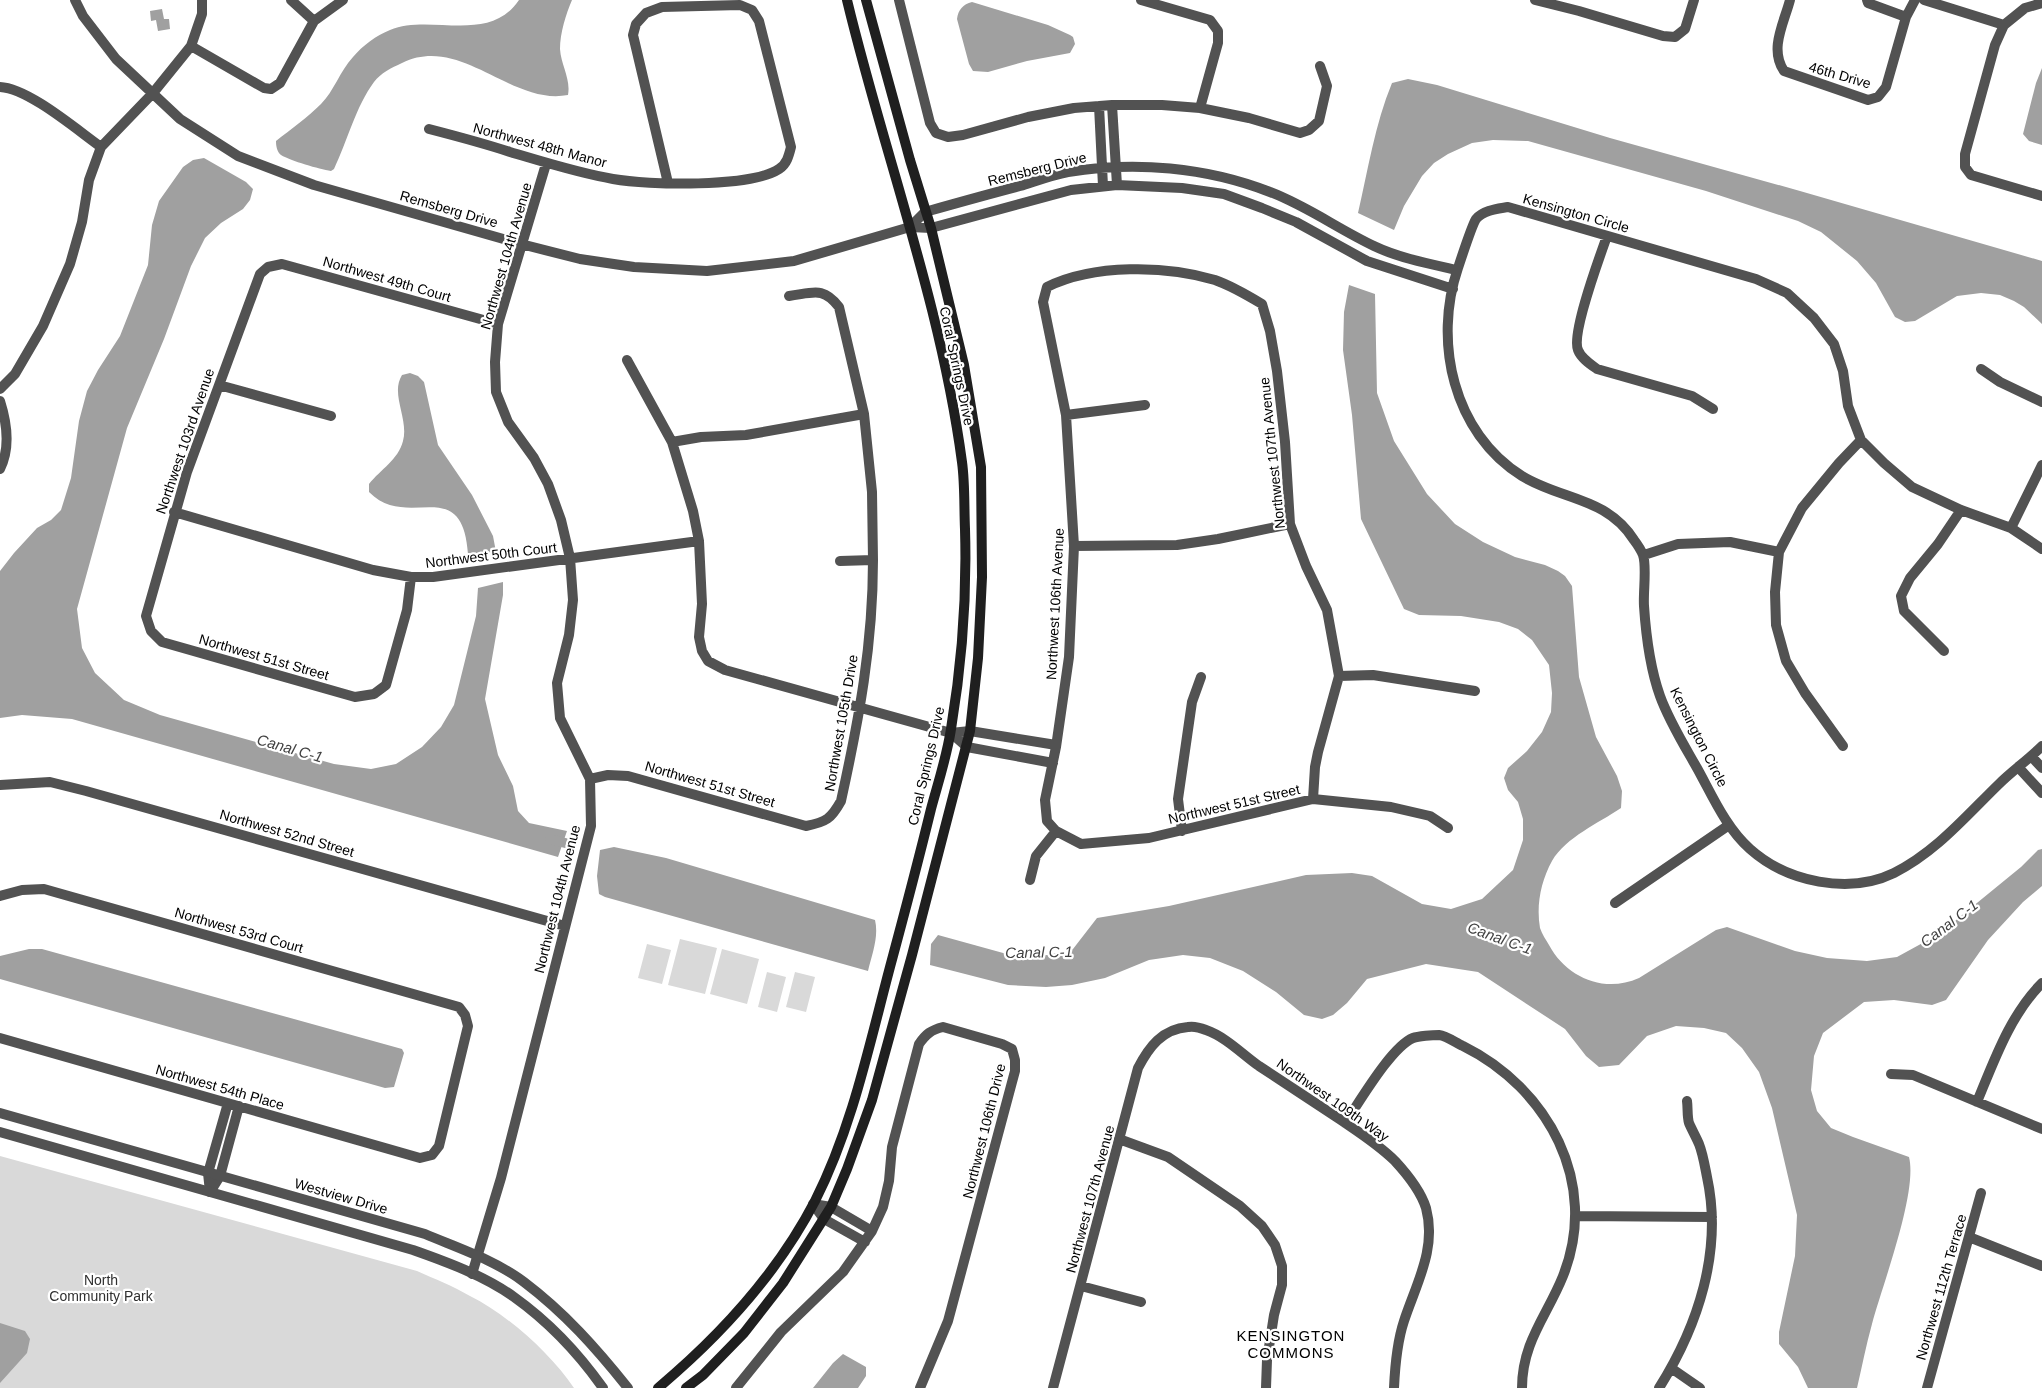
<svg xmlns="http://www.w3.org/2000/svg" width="2042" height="1388" viewBox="0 0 2042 1388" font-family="Helvetica,sans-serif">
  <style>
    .green { fill: #d9d9d9 }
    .water { fill: #a0a0a0 }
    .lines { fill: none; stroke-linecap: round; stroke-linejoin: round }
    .canal { stroke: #a0a0a0; stroke-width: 10 }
    .minor { stroke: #525252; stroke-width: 10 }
    .tertiary { stroke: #525252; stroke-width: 10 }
    .secondary { stroke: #1f1f1f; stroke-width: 10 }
    .labels { text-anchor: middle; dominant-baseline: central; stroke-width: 4.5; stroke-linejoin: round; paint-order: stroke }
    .street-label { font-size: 14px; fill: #000; stroke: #fff }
    .park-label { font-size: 14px; fill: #303030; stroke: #fff }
    .water-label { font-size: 15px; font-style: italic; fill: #414141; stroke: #fff }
    .neighbourhood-label { font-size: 15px; letter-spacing: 1px; fill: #000; stroke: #fff }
  </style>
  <rect width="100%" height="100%" fill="#fff"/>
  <path class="green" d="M680,939L717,948L705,994L668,985Z
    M647,944L671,950L662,984L638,978Z
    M722,949L759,959L747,1004L710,994Z
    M767,972L786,977L777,1012L758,1007Z
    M795,972L815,977L806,1012L786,1007Z
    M0,1156L417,1271C435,1279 453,1286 470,1296C508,1315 550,1353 574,1388H0Z"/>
  <path class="water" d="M519,0H572C566,14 560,33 560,49C561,65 571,79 568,95C511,106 461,34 402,63C391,68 381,73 374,82C356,106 347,142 334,169L331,171C319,169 291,161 281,155C277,152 276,146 276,141C291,129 307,118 321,104C334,91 340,71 353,57C362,46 377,35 390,30C430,13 489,45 519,0Z
    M972,2L1048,25L1070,35L1073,37L1075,44L1070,53L1027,61L988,72L973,71L969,64L957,19C958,10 963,4 972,2Z
    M162,9L164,19H169L170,29L158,31L156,20L151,21L150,11Z
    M2042,68V145L2029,141L2023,134L2036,83Z
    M1408,79L1437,85L1610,138L1800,191L2042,261V324L2024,307L2014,301L2000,295L1981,293L1957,296L1915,321L1905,322L1895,317L1876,283L1857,261L1821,232L1798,221L1706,191L1528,141L1493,140L1472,143L1448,154L1434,163L1422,176L1404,206L1394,230L1358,213C1368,170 1375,124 1392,83Z
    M204,158L246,182L253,189L250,200L243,209L221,223L205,238L191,266L164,339L127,428L77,609L82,648L95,673L124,700L160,715L334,764L371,769L396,764L422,747L441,727L454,705L476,616L478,588L503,582V595L485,699L498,755L513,786L518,811L529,823L567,831L558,857L72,719L22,715L0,718V571L14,553L37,528L51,520L61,510L71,478L79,421L87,391L98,370L120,336L148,265L152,225L159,201L183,167L193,160Z
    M1349,285L1375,294L1377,393L1394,441L1427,494L1455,524L1483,542L1515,557L1545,565L1558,571L1565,576L1572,586L1579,677L1596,737L1617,776L1622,791L1621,808C1599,823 1566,837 1552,861C1541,881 1536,905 1540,928C1542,934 1546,940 1549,945C1566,977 1604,994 1639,978L1716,930L1727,927L1795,951L1827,958L1867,961L1897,957L1939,934L2021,867L2038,850L2042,849V886L2023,902L1988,940L1946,1000L1932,1005L1894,1000L1864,1002L1823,1033L1814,1056L1811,1090L1817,1111L1831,1128L1853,1137L1909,1157C1918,1192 1882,1286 1872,1324C1866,1345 1862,1367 1857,1388H1808L1798,1367L1779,1344V1332L1795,1256L1797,1215L1772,1108L1759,1072L1742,1048L1726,1033L1704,1028L1676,1026L1647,1036L1619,1065L1599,1067L1586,1056L1565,1029L1478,972L1426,964L1367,979L1347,1003L1333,1015L1322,1019L1304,1015L1276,992L1243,971L1210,958L1183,955L1149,960L1105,978L1072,985L1046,987L1008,985L930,965L931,944L938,935L1014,956L1049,955L1073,949L1097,918L1169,906L1306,875L1352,873L1372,876L1422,904L1451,909L1482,899L1513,870L1523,840V819L1518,802L1508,790L1504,778L1508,768L1527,751L1542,732L1551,712L1552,693L1549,665L1532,640L1518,629L1499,622L1461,616L1419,615L1404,609L1361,519L1352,415L1343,350L1344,312Z
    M410,373L418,376L424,382L438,445L472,495L493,536L496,552L468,554C462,472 408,532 369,492V484C381,469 398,460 403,441C409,419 390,394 402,375Z
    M614,847L666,858L875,920C879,937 872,954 868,971L605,897L599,894L597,876L600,850Z
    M29,949H42L402,1049L404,1053L394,1087L385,1088L0,979V956Z
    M0,1323L25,1331L30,1339L27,1353L0,1383Z
    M843,1354L866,1367V1376L858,1388H813L833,1363Z"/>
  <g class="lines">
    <path class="canal" d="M550,839L569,844"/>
    <path class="minor" d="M75,0L83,16L116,59L180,119L238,156L314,185L521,244L580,259L634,267L707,271L794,261L910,227L931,228L1071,190L1117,185L1182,188L1224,194L1262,208L1296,222L1367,261L1453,289
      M291,0L314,21
      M899,0L930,123L936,133L948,137L963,135L1028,117L1074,108L1112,105H1162L1200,108L1249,118L1300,133L1309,130L1319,121L1327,86L1320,66
      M1141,0L1210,20L1218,31V43L1200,108
      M1535,0L1579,11L1663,36L1675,37L1685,29L1694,0
      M1790,0C1784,23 1769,49 1784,71L1868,100L1878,97L1886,87L1906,17L1915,0
      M1867,0L1868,3L1906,17
      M1924,0L2004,25
      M2042,3L2025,8L2004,25L1995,45L1965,154V167L1971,175L2042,196
      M191,46L264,88L271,89L280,83L314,21L343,0
      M0,87C28,88 77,130 101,147
      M1112,105L1117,185
      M1099,106L1103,186
      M429,129C456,136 483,143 510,152C544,162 578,173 613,179C648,185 750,188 779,169C787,164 789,155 791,147L759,21L752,10L740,5L662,7L646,13L636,24L633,35L668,183
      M910,227L925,212C957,203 989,194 1020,186C1036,181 1052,175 1068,172C1135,161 1206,167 1270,192C1307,206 1338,229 1374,246C1399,258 1430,264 1457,270
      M1607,236C1600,256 1571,334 1578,350C1581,358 1590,364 1597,369L1692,396L1713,409
      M789,296C813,293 823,286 839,307L864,414L872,492L873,560L840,561
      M627,360L672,442L693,511L699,541L702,604L699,637L702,651L708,661L725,670L951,733L970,731L1056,745
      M1981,369L2000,382L2042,402
      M219,385L331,416
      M0,389L15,374L43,326L70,264L82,222L89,180L101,147L153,93L191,46L202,14V0
      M0,401C7,423 11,447 0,469
      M1066,415L1145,405
      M672,442L701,437L746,435L864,414
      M174,512L373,570L411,577H433L699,541
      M2011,528L2042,465
      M1074,546L1177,545L1218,539L1290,524
      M2042,549L2011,528L1961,510L1912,487L1884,463L1861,440L1848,406L1843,371L1834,344L1814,318L1787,293L1756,279L1508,207C1497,209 1484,210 1476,219C1472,225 1461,259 1458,268C1433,341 1453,433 1522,476C1561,500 1607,497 1634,540C1637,544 1641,550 1643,555C1647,566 1643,593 1644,606C1646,636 1650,668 1660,696C1669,721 1684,745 1697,768C1712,795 1726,828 1750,849C1787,882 1849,895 1894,873C1936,852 1966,816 1999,784C2012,771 2028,760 2042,746
      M1644,555L1678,544L1730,542L1779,552
      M411,577L407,610L386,685L374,694L355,697L162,642L151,631L146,616L187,472L260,274L268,267L282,264L498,324
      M1944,651L1904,611L1901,596L1910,578L1938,544L1961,510
      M1339,676L1373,675L1475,691
      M951,733L967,747L1053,763
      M1843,746L1805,693L1786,661L1776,625L1775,592L1779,552L1802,508L1839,463L1861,440
      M2032,757L2042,768
      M2019,768L2042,793
      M590,779L608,775L628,776L806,826C826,822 831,819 841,801C859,719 873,645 873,560
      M0,785L50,782L86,791L565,926
      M1313,799L1315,767L1318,752L1339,676L1327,610L1306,566L1290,524L1285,442L1277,371L1270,331L1262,304C1247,295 1232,286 1215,280C1166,265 1093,264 1047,287L1043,302L1066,415L1074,546L1069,657L1056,747L1045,800L1047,821L1056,831L1081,844L1149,838L1313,799L1391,807L1430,816L1448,828
      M1182,831L1178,799L1192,702L1201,677
      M1030,880L1036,856L1056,831
      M0,896L22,890L44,889L459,1007L465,1015L468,1026L439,1146L432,1155L420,1158L0,1038
      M1615,903L1729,825
      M1891,1074L1913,1075L2042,1129
      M1977,1102C1994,1061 2010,1015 2042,983
      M1345,1123C1359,1103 1391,1047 1413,1038C1418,1036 1433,1035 1439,1035C1447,1036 1456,1043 1463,1046C1548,1088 1600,1183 1563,1276C1547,1316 1522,1342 1522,1388
      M1119,1139L1168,1157L1240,1206L1262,1226L1275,1245L1282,1266V1285L1274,1315L1267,1360L1266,1388
      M210,1192L208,1173L228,1103
      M210,1192L220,1176L239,1106
      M813,1204L824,1219L865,1242
      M813,1204L831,1207L872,1231
      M1576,1216L1712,1217
      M1969,1237L2042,1266
      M472,1274L501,1178L591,826L590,779L560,718L557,683L569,635L573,600L570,558L561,520L548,484L534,458L508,422L496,392L495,362L498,324L546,164
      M1081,1286L1141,1302
      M1671,1368L1700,1388
      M736,1388L781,1332L843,1272L872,1231L883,1207L889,1181L892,1147L919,1044C926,1034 931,1030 943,1027L1002,1044L1012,1049L1015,1060V1071L948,1321L920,1388
      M1053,1388L1138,1068C1149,1047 1162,1029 1188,1027C1193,1026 1201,1028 1206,1030C1226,1037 1242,1054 1259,1066C1286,1084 1314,1102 1341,1120C1360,1133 1379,1145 1395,1161C1407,1174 1421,1192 1426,1208C1437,1249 1416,1284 1404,1321C1397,1342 1395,1366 1394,1388
      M1659,1388C1698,1326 1723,1251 1707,1177C1705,1167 1703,1154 1699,1144C1696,1137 1692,1130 1689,1123C1687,1116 1688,1108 1687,1101
      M1927,1388L1981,1193"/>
    <path class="tertiary" d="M0,1113L425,1234C458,1248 495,1260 524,1282C565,1313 596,1348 628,1388
      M0,1132L413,1250C447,1262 485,1276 514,1297C549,1322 579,1354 603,1388"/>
    <path class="secondary" d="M658,1388C720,1336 777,1274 815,1201C852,1128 869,1046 890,967C904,915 918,862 931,809C938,783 947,756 951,729C962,663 967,596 965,529C964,507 965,484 962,462C941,304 884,154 847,0
      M686,1388L703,1375L744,1333L783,1283L831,1207L847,1169L872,1100L912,955L970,731L978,658L982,577L981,467L964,365L931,228L910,160L866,0"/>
  </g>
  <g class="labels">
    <g class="street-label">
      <text transform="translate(1840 75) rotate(16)">46th Drive</text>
      <text transform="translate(540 145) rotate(15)">Northwest 48th Manor</text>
      <text transform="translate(1037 169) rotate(-14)">Remsberg Drive</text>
      <text transform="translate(449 209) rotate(16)">Remsberg Drive</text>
      <text transform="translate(1576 213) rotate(16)">Kensington Circle</text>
      <text transform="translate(506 256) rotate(-74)">Northwest 104th Avenue</text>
      <text transform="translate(387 279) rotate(16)">Northwest 49th Court</text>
      <text transform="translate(957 366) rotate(78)">Coral Springs Drive</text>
      <text transform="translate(185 441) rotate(-71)">Northwest 103rd Avenue</text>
      <text transform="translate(1272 453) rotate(-96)">Northwest 107th Avenue</text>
      <text transform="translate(491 555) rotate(-7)">Northwest 50th Court</text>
      <text transform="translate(1055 604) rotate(-87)">Northwest 106th Avenue</text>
      <text transform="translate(264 657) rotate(16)">Northwest 51st Street</text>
      <text transform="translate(841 723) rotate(-80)">Northwest 105th Drive</text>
      <text transform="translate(1699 737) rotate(63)">Kensington Circle</text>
      <text transform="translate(926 766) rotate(-77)">Coral Springs Drive</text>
      <text transform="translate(710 784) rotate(16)">Northwest 51st Street</text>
      <text transform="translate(1234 804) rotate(-13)">Northwest 51st Street</text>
      <text transform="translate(287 833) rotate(16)">Northwest 52nd Street</text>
      <text transform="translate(557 899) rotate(-76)">Northwest 104th Avenue</text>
      <text transform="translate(239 930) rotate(16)">Northwest 53rd Court</text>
      <text transform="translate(220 1087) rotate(16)">Northwest 54th Place</text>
      <text transform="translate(1333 1100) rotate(35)">Northwest 109th Way</text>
      <text transform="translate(984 1131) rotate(-76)">Northwest 106th Drive</text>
      <text transform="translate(341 1196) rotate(16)">Westview Drive</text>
      <text transform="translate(1090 1199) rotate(-75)">Northwest 107th Avenue</text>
      <text transform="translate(1941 1287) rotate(-74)">Northwest 112th Terrace</text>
    </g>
    <g class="park-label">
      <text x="101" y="1280">North<tspan x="101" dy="16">Community Park</tspan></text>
    </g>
    <g class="water-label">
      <text transform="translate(290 748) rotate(16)">Canal C-1</text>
      <text transform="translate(1949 923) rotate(-37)">Canal C-1</text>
      <text transform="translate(1500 938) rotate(20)">Canal C-1</text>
      <text transform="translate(1039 952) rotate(-1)">Canal C-1</text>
    </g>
    <g class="neighbourhood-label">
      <text x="1291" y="1335">KENSINGTON<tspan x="1291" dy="17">COMMONS</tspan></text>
    </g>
  </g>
</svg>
